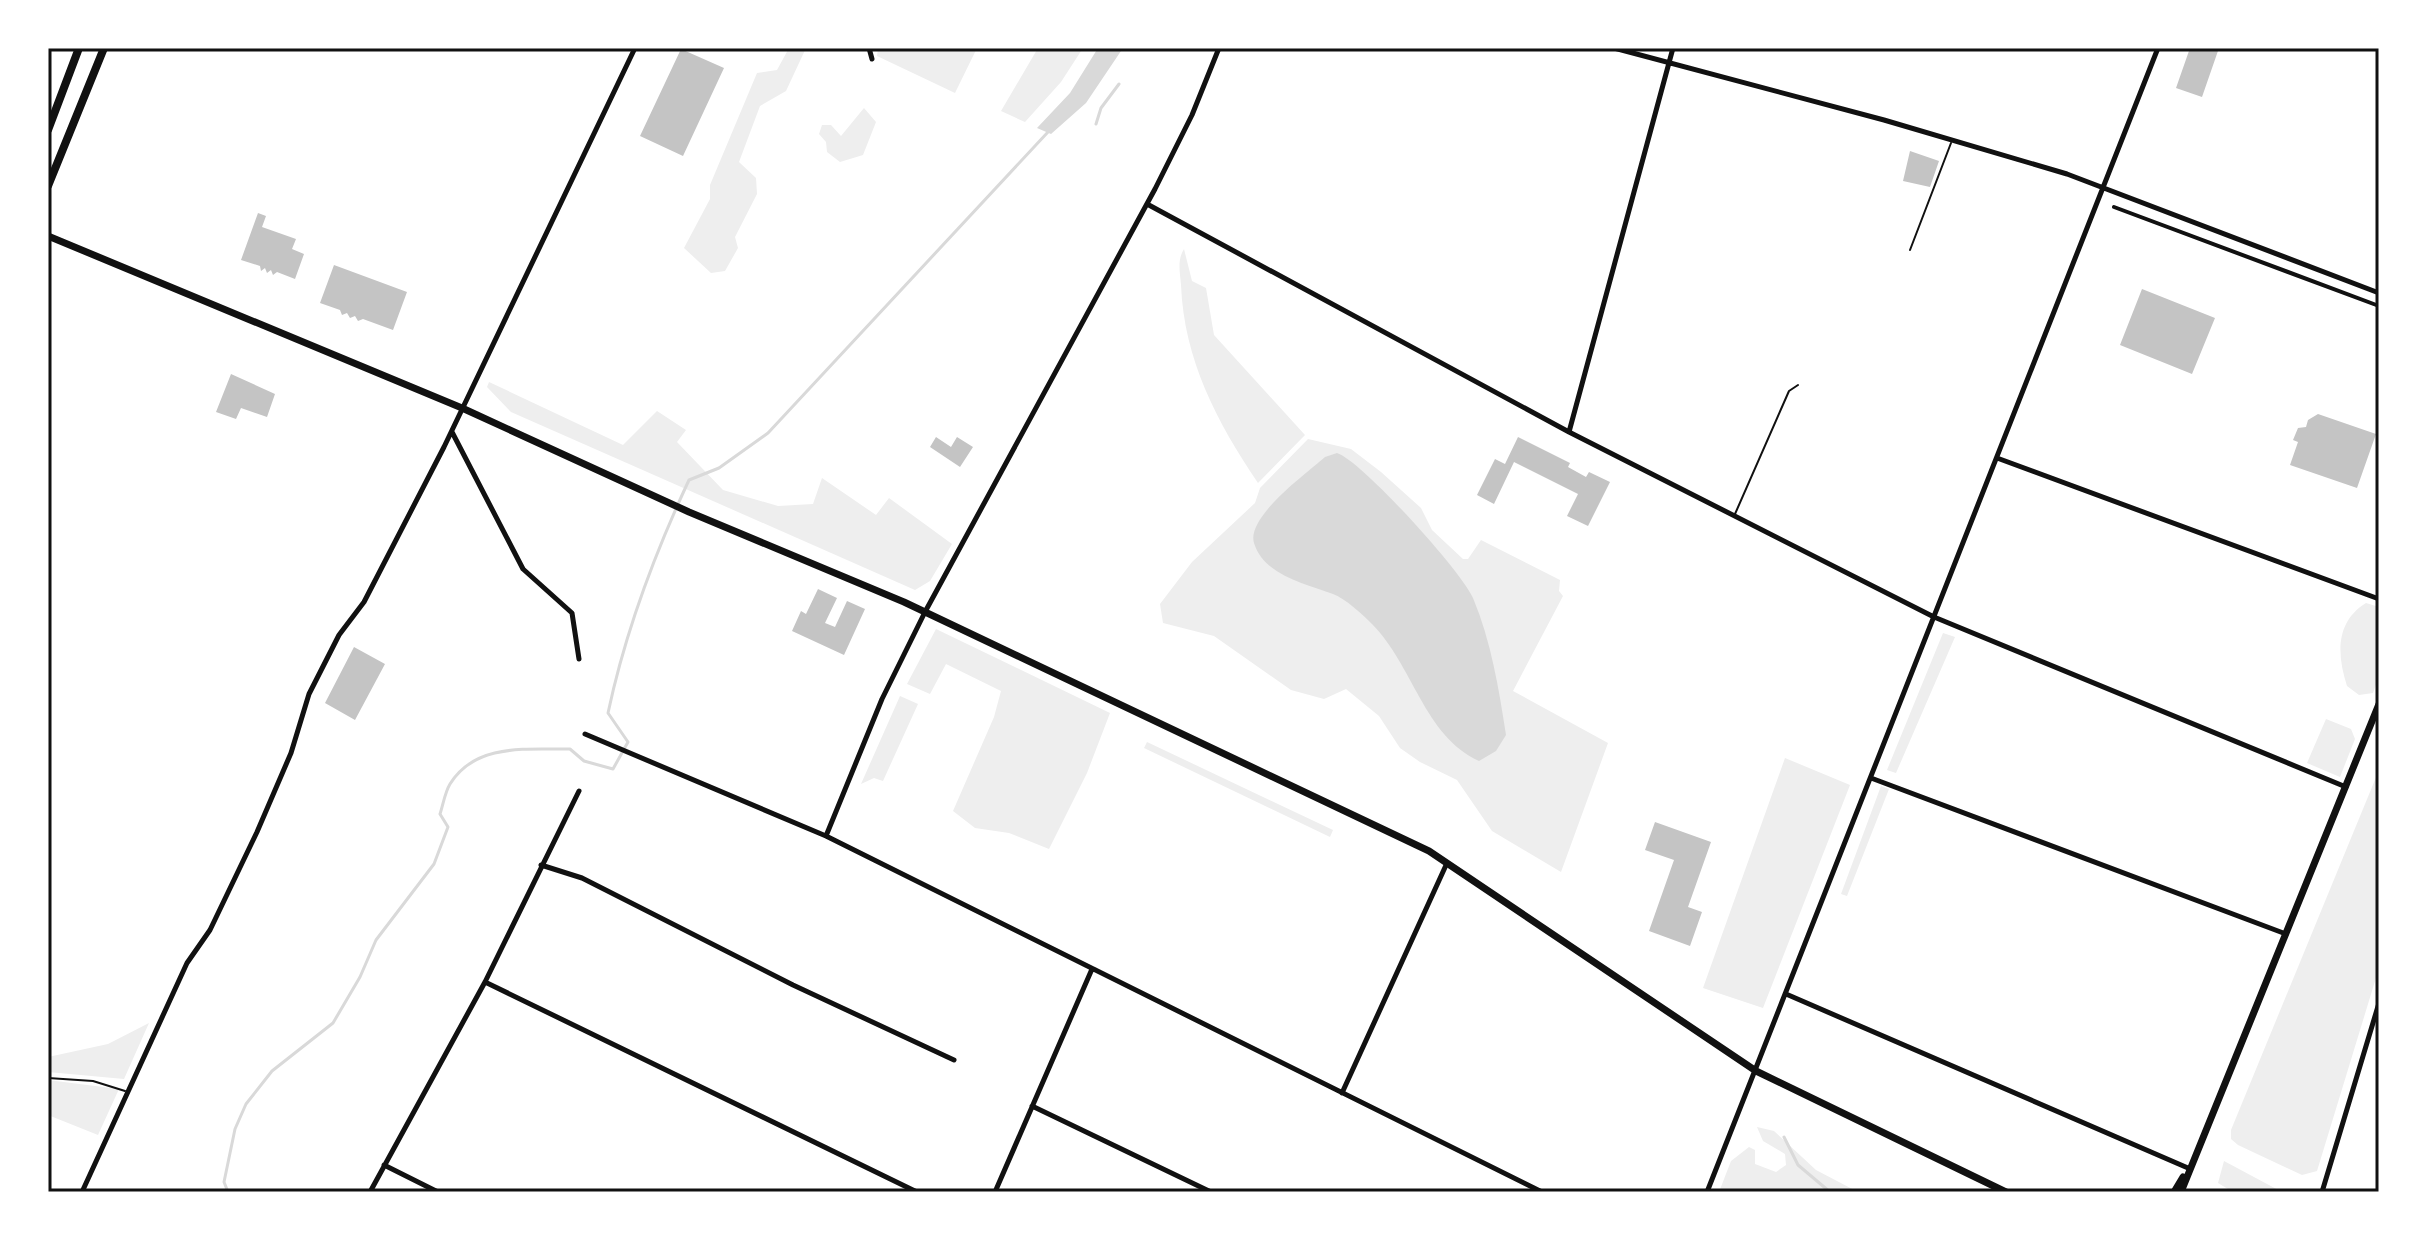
<svg xmlns="http://www.w3.org/2000/svg" width="2427" height="1240" viewBox="0 0 2427 1240" font-family="Mulish,sans-serif">
  <style>
    .green { fill: #eee }
    .water { fill: #d9d9d9 }
    .lines { fill: none; stroke-linecap: round; stroke-linejoin: round }
    .stream { stroke: #d9d9d9; stroke-width: 3 }
    .building { fill: #c4c4c4 }
    .service { stroke: #111; stroke-width: 2 }
    .pedestrian { stroke: #111; stroke-width: 4 }
    .minor { stroke: #111; stroke-width: 5 }
    .secondary { stroke: #111; stroke-width: 7 }
    .primary { stroke: #111; stroke-width: 8 }
    .neatline { fill: none; stroke: #111; stroke-width: 3 }
  </style>
  <rect width="100%" height="100%" fill="#fff"/>
  <path class="green" d="M789,48H806L786,91L760,106L739,162L756,178L757,194L735,237L738,248L725,271L711,273L684,248L710,199V185L757,73L777,70Z
    M878,48H977L955,93L877,56Z
    M1038,48H1083L1061,82L1025,122L1001,111Z
    M864,108L876,122L863,155L840,162L827,152L826,142L819,134L822,125H831L841,136Z
    M1184,249L1192,281L1206,288L1214,335L1305,435L1258,483C1217,422 1184,360 1181,285C1180,272 1177,260 1184,249Z
    M489,382L623,445L657,411L686,430L677,442L723,490L778,506L813,504L822,478L876,515L889,498L952,544L930,581L915,590L511,412L487,387Z
    M1308,439L1351,449L1381,472L1421,508L1432,530L1463,559H1468L1481,540L1560,580L1559,591L1563,596L1513,691L1608,743L1561,872L1492,831L1457,780L1420,762L1400,748L1379,716L1346,689L1324,699L1291,690L1214,636L1163,623L1160,604L1192,562L1255,503L1260,488Z
    M2366,603L2379,607V676L2373,693L2359,695L2347,686C2337,655 2335,622 2366,603Z
    M936,629L1110,713L1087,773L1049,849L1009,833L975,828L953,811L994,717L1001,691L946,664L930,694L907,684Z
    M1943,633L1955,637L1896,773L1887,770Z
    M900,696L918,704L883,781L874,778L861,784Z
    M2326,719L2351,729L2355,739L2340,777L2307,763Z
    M1147,742L1333,830L1330,837L1144,748Z
    M1785,758L1850,785L1763,1008L1703,988Z
    M2379,770V968L2317,1171L2302,1175L2238,1145L2231,1139V1130Z
    M1881,786L1889,789L1847,896L1841,894Z
    M149,1023L124,1079L48,1072V1057L108,1044Z
    M48,1080L119,1089L98,1135L48,1115Z
    M1757,1127L1774,1131L1816,1170L1858,1192H1719L1731,1161L1749,1147L1755,1150V1164L1776,1172L1786,1165L1785,1154L1763,1141Z
    M2224,1161L2282,1192H2233L2218,1183Z"/>
  <path class="water" d="M1098,48H1123L1086,103L1051,134L1037,128L1070,93Z
    M1337,453C1362,461 1462,572 1473,598C1491,641 1499,689 1506,735L1496,751L1479,761C1424,736 1413,665 1372,624C1362,614 1346,599 1333,594C1307,584 1264,576 1254,543C1246,517 1307,473 1325,457Z"/>
  <g class="lines">
    <path class="stream" d="M1096,124L1101,108L1119,84
      M1784,1137L1798,1165L1830,1192
      M228,1192L224,1182L235,1129L246,1104L272,1071L333,1023L360,977L376,940L434,864L448,827L440,814C443,805 445,792 450,784C476,742 529,750 570,749L584,761L613,769L628,742L608,713C625,633 654,555 689,480L719,468L768,433L1048,132"/>
  </g>
  <path class="building" d="M2190,48H2219L2202,97L2176,88Z
    M681,49L724,68L683,156L640,136Z
    M1910,151L1939,161L1930,187L1903,181Z
    M258,213L266,216L262,227L296,239L292,249L304,254L295,279L277,272L273,275L271,270L267,273L265,268L261,271L260,266L241,260Z
    M334,265L407,292L393,330L363,319L358,321L355,316L350,318L347,313L342,315L340,310L320,303Z
    M2142,289L2215,318L2192,374L2120,345Z
    M231,374L275,394L267,417L241,408L236,419L216,412Z
    M2318,414L2376,434L2357,488L2290,465L2298,442L2293,440L2298,428L2306,427L2308,420Z
    M936,437L951,447L957,437L973,447L960,467L930,447Z
    M1518,437L1570,463L1568,467L1586,477L1589,472L1610,482L1588,526L1567,516L1578,494L1514,462L1494,504L1477,495L1495,459L1505,464Z
    M818,589L837,598L825,623L835,627L847,601L865,609L844,655L792,631L801,611L806,614Z
    M354,647L385,664L355,720L325,703Z
    M1655,822L1711,842L1688,907L1702,912L1690,946L1649,931L1674,860L1645,850Z"/>
  <g class="lines">
    <path class="service" d="M1910,250L1951,143
      M1735,514L1789,391L1798,385
      M48,1078L93,1081L125,1091"/>
    <path class="pedestrian" d="M2114,207L2379,306"/>
    <path class="minor" d="M869,48L872,59
      M1614,48L1884,120L2067,174L2379,293
      M1147,204L1569,432L1934,617L2346,787
      M452,432L523,569L572,613L579,659
      M1569,432L1673,48
      M1997,458L2379,599
      M585,734L826,836L1542,1192
      M1871,778L2286,934
      M826,836L882,699L925,612L1155,189L1192,115L1219,48
      M541,865L582,878L793,985L954,1060
      M485,982L917,1192
      M1786,994L2188,1168
      M1342,1093L1447,863
      M1032,1106L1211,1192
      M384,1165L438,1192
      M82,1192L187,963L210,930L257,832L291,753L309,694L339,635L364,602L444,447L635,48
      M370,1192L485,982L579,791
      M995,1192L1092,969
      M1707,1192L2158,48
      M2322,1192L2379,1003"/>
    <path class="secondary" d="M48,236L462,408L689,512L904,602L1429,851L1756,1071L2006,1192
      M2174,1192L2183,1177
      M2181,1192L2379,704"/>
    <path class="primary" d="M48,130L79,48
      M48,186L104,48"/>
  </g>
  <rect width="2427" height="1240" fill="none" stroke="#ffffff" stroke-width="100"/>
  <rect x="50" y="50" width="2327" height="1140" class="neatline"/>
</svg>
